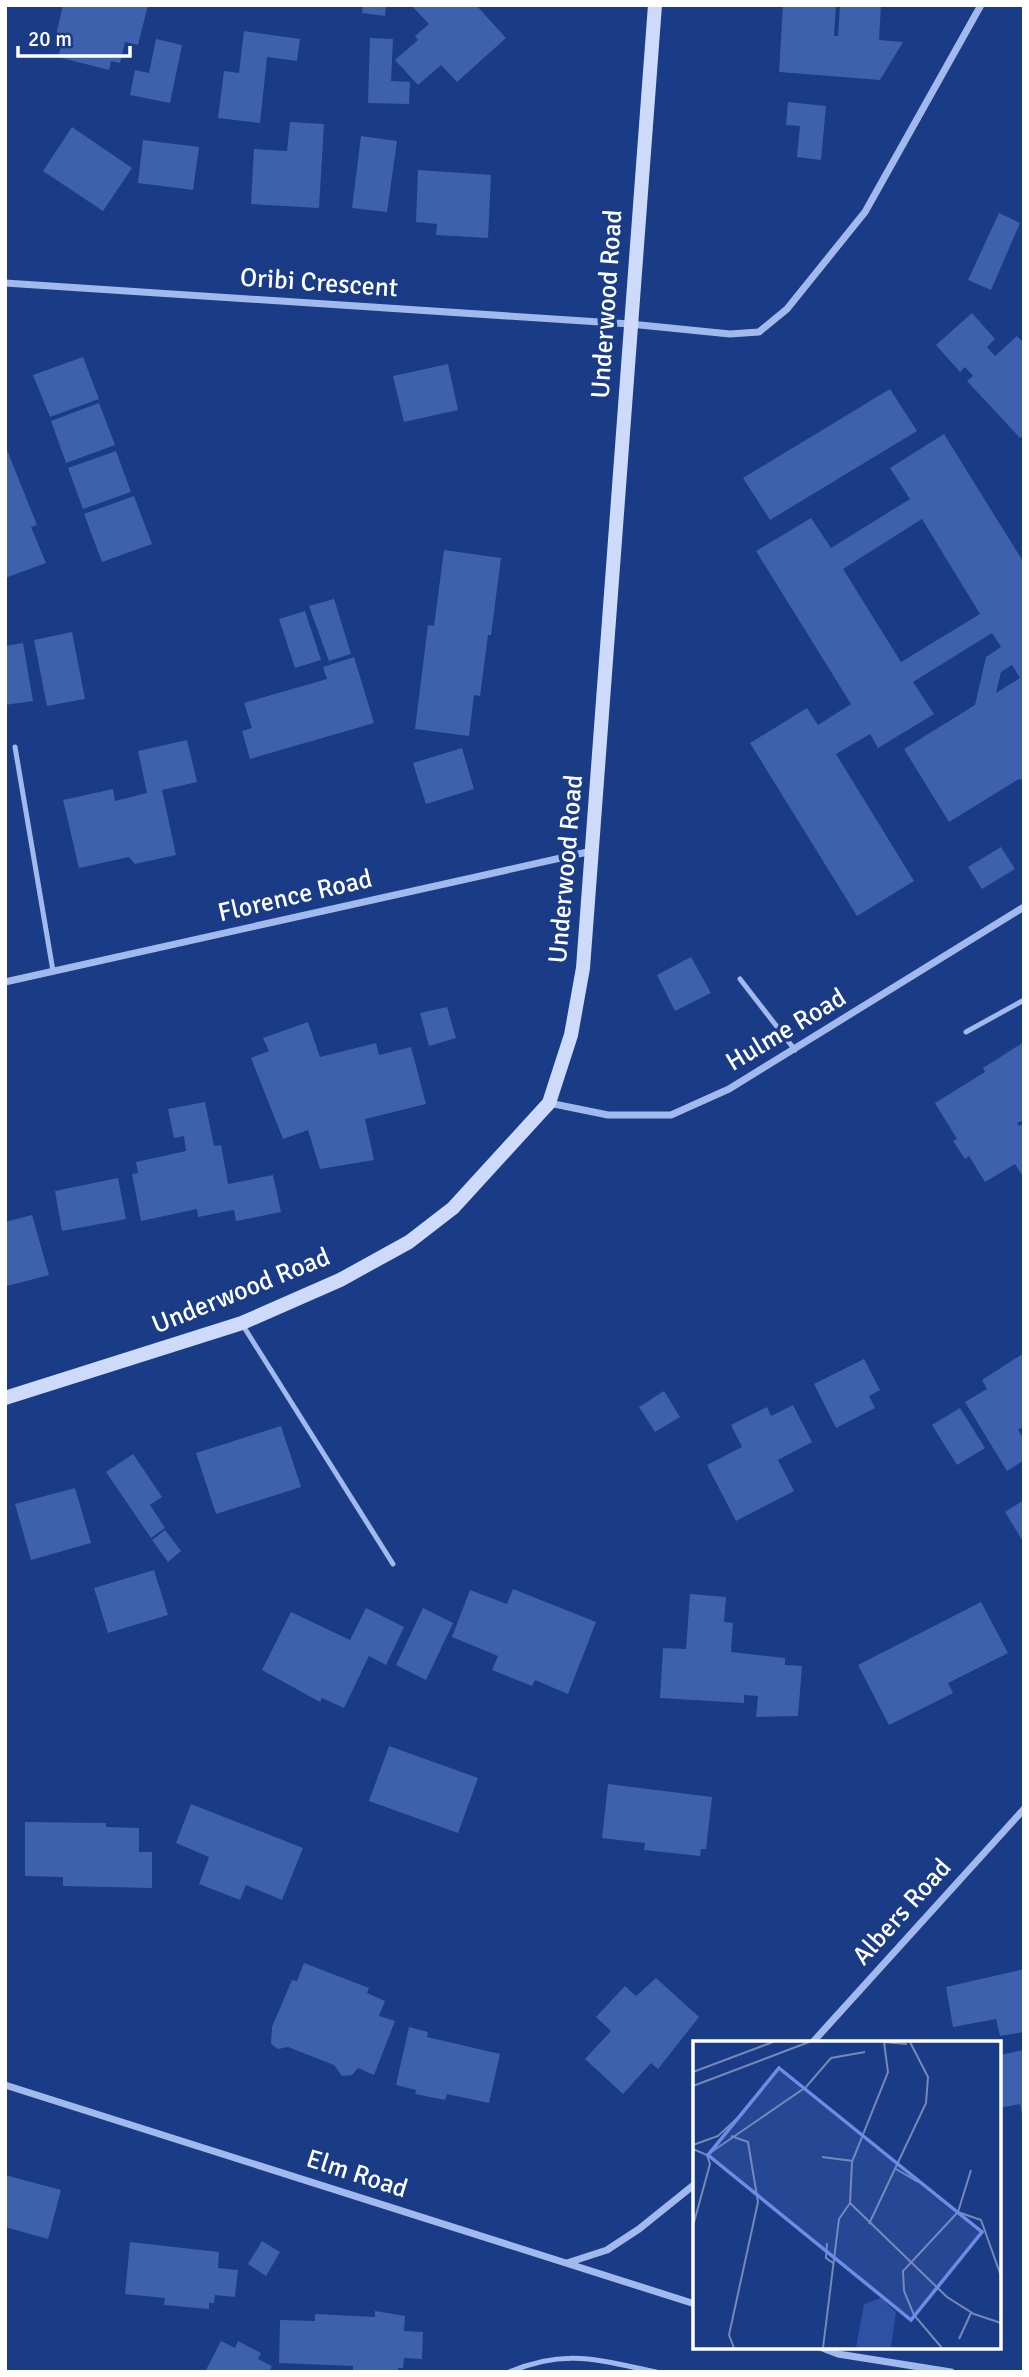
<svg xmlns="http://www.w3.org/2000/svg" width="1029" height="2377" viewBox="0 0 1029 2377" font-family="Signika,sans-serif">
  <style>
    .building { fill: #3e61ad; fill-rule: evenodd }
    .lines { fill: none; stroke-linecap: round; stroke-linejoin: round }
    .lane { stroke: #a1b9ec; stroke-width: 5 }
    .street { stroke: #a1b9ec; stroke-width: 7 }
    .secondary { stroke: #cddaf9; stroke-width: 14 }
    .labels { text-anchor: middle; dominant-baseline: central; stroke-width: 7; stroke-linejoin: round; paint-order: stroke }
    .street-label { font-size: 26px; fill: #fff; stroke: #1a3b86 }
    .inset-road { fill: none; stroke: #7689b6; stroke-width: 2 }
    .view { fill: #6c8ce6; fill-opacity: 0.15; stroke: #6c8ce6; stroke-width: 3.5 }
    .inset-edge { fill: none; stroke: #fff; stroke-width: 3.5 }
  </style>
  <rect width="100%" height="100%" fill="#1a3b86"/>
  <path class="building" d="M63,5H148L138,45L125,42L120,63L111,61L109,70L58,57L64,37L56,35Z
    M363,5H386L385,16L362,13Z
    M411,5H476L506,38L457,82L441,65L418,85L395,60L418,40L415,36L429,24Z
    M783,5H836L834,36H838L840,5H881L879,40L903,42L880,80L779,72Z
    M244,31L300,39L297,61L267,57L260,123L218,118L224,71L239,73Z
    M370,38L393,39L391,81L410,82L409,104L368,103Z
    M156,39L182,45L170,103L130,95L135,70L149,73Z
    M788,102L826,106L821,160L797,157L800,126L786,125Z
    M290,122L324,124L319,208L251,204L254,149L287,151Z
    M72,127L132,168L103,211L43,171Z
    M361,136L397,141L387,212L352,208Z
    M143,140L199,147L193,190L138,183Z
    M418,170L491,175L488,238L436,235L437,224L416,222Z
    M999,213L1020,223L991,290L968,280Z
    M972,313L995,339L987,347L995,356L1017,336L1024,343V435L1020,438L967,381L973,376L965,367L960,372L936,345Z
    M83,357L99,399L50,417L33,375Z
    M448,364L458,410L404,422L393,376Z
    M890,389L917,431L770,520L743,478Z
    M99,403L115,445L66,463L51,421Z
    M944,434L1024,563V780L1019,779L949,822L904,749L975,705L986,657L1001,647L992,633L913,682L934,714L878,748L870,734L836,754L914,881L857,916L750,743L807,708L818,725L851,704L756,551L811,518L831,548L910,499L890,468ZM922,519L980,614L901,662L843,569ZM1012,665L1020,678L996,693L1001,672Z
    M5,445L37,525L31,527L46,563L5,578Z
    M116,451L131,492L83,509L68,468Z
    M134,496L152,544L102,562L84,514Z
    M444,550L501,558L491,635H488L480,696L474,695L469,736L415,729L428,625L434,626Z
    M334,599L351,654L329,661L309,606Z
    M305,611L321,660L295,668L279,619Z
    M72,632L85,699L47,706L34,640Z
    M23,643L33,701L5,705V646Z
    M354,657L374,723L250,759L242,731L252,728L244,703L327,679L323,667Z
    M187,740L197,782L162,790L176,855L135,864L129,857L79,868L63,800L113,789L115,801L147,793L138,751Z
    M462,748L474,789L426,804L413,763Z
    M1001,847L1015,869L982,889L968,867Z
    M691,957L711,993L675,1011L657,975Z
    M447,1007L456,1038L429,1046L420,1013Z
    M308,1022L320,1057L376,1043L379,1055L411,1047L426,1104L365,1119L374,1160L320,1169L308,1130L283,1139L251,1058L269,1051L263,1038Z
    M1024,1042V1120L1017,1123L1019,1126L1024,1123V1178L1015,1164L985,1182L969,1156L965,1159L953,1141L957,1139L935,1103L985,1072L983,1068Z
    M205,1102L214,1146L221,1145L228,1184L273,1175L281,1212L236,1221L234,1210L198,1217L197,1209L141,1221L132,1174L138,1173L136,1162L186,1151L184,1136L174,1138L168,1109Z
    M118,1178L126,1219L62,1231L55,1191Z
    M32,1215L49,1275L7,1286L5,1222Z
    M1024,1353V1426L1018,1430L1024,1439V1460L1007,1471L965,1402L987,1389L982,1380Z
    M864,1359L880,1390L869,1396L875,1408L836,1428L814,1384Z
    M664,1391L680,1417L655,1432L639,1407Z
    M793,1405L812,1442L778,1460L794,1491L736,1521L707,1465L742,1447L731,1425L767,1407L771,1416Z
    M960,1408L985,1448L957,1465L932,1425Z
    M281,1426L301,1487L216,1514L196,1453Z
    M133,1454L162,1497L150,1505L165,1528L151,1538L106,1472Z
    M75,1488L91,1543L31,1560L15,1504Z
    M1024,1500V1543L1005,1512Z
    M165,1530L181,1551L168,1562L152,1540Z
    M154,1570L168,1615L108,1633L94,1588Z
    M513,1589L596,1622L568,1694L535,1680L532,1686L492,1670L498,1656L452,1637L470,1590L507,1604Z
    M690,1594L726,1597L724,1622L733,1623L731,1652L785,1658V1665L802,1666L798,1716L756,1717L758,1696L744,1695V1703L660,1698L663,1648L686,1649Z
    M981,1602L1008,1653L948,1683L953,1693L889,1725L858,1665Z
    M366,1608L404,1627L386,1665L369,1656L344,1708L322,1698L320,1702L262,1670L291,1612L350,1640Z
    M423,1608L453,1623L426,1680L396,1665Z
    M389,1746L478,1778L458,1833L369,1801Z
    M608,1784L712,1797L706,1849H701L700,1856L644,1850L645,1843L602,1838Z
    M191,1804L303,1848L282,1900L246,1885L240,1900L199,1884L209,1857L176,1843Z
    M25,1822L106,1823V1827L139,1828V1852H152V1888L63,1886V1877L25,1876Z
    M304,1963L369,1988L367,1993L385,2001L379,2016L395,2021L374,2075L358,2068L352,2075L342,2076L334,2065L288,2047L278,2049L271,2044L272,2027L292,1980L297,1981Z
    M1024,1969V2032L1000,2036L996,2019L953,2027L946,1987Z
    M656,1978L699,2017L658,2069L651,2063L623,2094L585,2059L611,2031L596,2017L625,1986L636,1996Z
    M409,2027L428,2032L427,2037L500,2054L489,2103L447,2094L445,2100L415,2094L416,2090L396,2085Z
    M1024,2050V2115H1022L1020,2104L999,2108V2055Z
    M5,2175L61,2190L48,2239L5,2227Z
    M262,2241L280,2252L266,2276L248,2264Z
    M130,2242L219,2252L218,2268L238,2270L235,2297L215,2295L214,2303H209V2309L164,2305L165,2298L125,2294Z
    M375,2311L405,2316L404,2331L423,2332L422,2359L404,2358L403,2368H398V2372H353V2366L279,2363L280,2320L315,2321V2314L375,2317Z
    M221,2341L235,2348L238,2341L261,2353L258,2359L272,2366L269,2372H205Z"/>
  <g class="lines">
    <path class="lane" d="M15,747L53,971
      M740,979L795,1050
      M966,1032L1024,1000
      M242,1324L393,1564
      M509,2372C566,2348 598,2360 656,2372"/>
    <path class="street" d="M5,283L630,324L730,334L759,332L787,309L865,212L981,5
      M5,982L592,851
      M549,1103L608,1115H671L729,1089L1024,907
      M812,2043L1024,1809
      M5,2085L695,2304
      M567,2263L607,2250L639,2229L695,2184
      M820,2347L838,2354L951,2372"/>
    <path class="secondary" d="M5,1398L242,1323L340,1280L409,1242L453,1208L549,1103L571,1035L583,968L655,5"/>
  </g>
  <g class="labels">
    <g class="street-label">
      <text transform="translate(319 283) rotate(4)">Oribi Crescent</text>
      <text transform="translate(607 304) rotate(-86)">Underwood Road</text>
      <text transform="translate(566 869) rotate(-85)">Underwood Road</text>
      <text transform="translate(295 896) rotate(-13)">Florence Road</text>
      <text transform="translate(786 1030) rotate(-31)">Hulme Road</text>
      <text transform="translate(241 1291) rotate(-22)">Underwood Road</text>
      <text transform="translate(902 1912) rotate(-48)">Albers Road</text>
      <text transform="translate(357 2174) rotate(18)">Elm Road</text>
    </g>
  </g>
  <g transform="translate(693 2041)">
    <rect width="308" height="308" fill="#1a3b86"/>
    <path d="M188,257L203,271L198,307H163L171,263Z" fill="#2d52a4"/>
    <path class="inset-road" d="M191,1L195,31L159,121L157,162L254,256L281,273L308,282M191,1L214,3M0,31L80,1M0,45L116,1M38,95L55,101L65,161L36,294L41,307M0,104L25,95L52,70M0,108L14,114L17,123L0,185M14,114L113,46L138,17L172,11M129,116L160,120M203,128L225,141M265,171L278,129M176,183L233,62L235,36L217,1M134,202L133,217L140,222M266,298L278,272M130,307L146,178L157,162M249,307L221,274L211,250L210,230L265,171L288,179L308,235"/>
    <path class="view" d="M86,27L289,191L218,279L15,114Z"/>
    <rect width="308" height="308" class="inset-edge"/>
  </g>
  <rect width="1029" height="2377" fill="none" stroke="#ffffff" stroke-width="14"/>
  <path d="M18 46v10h112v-10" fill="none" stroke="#ffffff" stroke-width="3.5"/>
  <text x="28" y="46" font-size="21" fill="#ffffff" stroke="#1a3b86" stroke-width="5" paint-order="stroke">20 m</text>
</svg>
